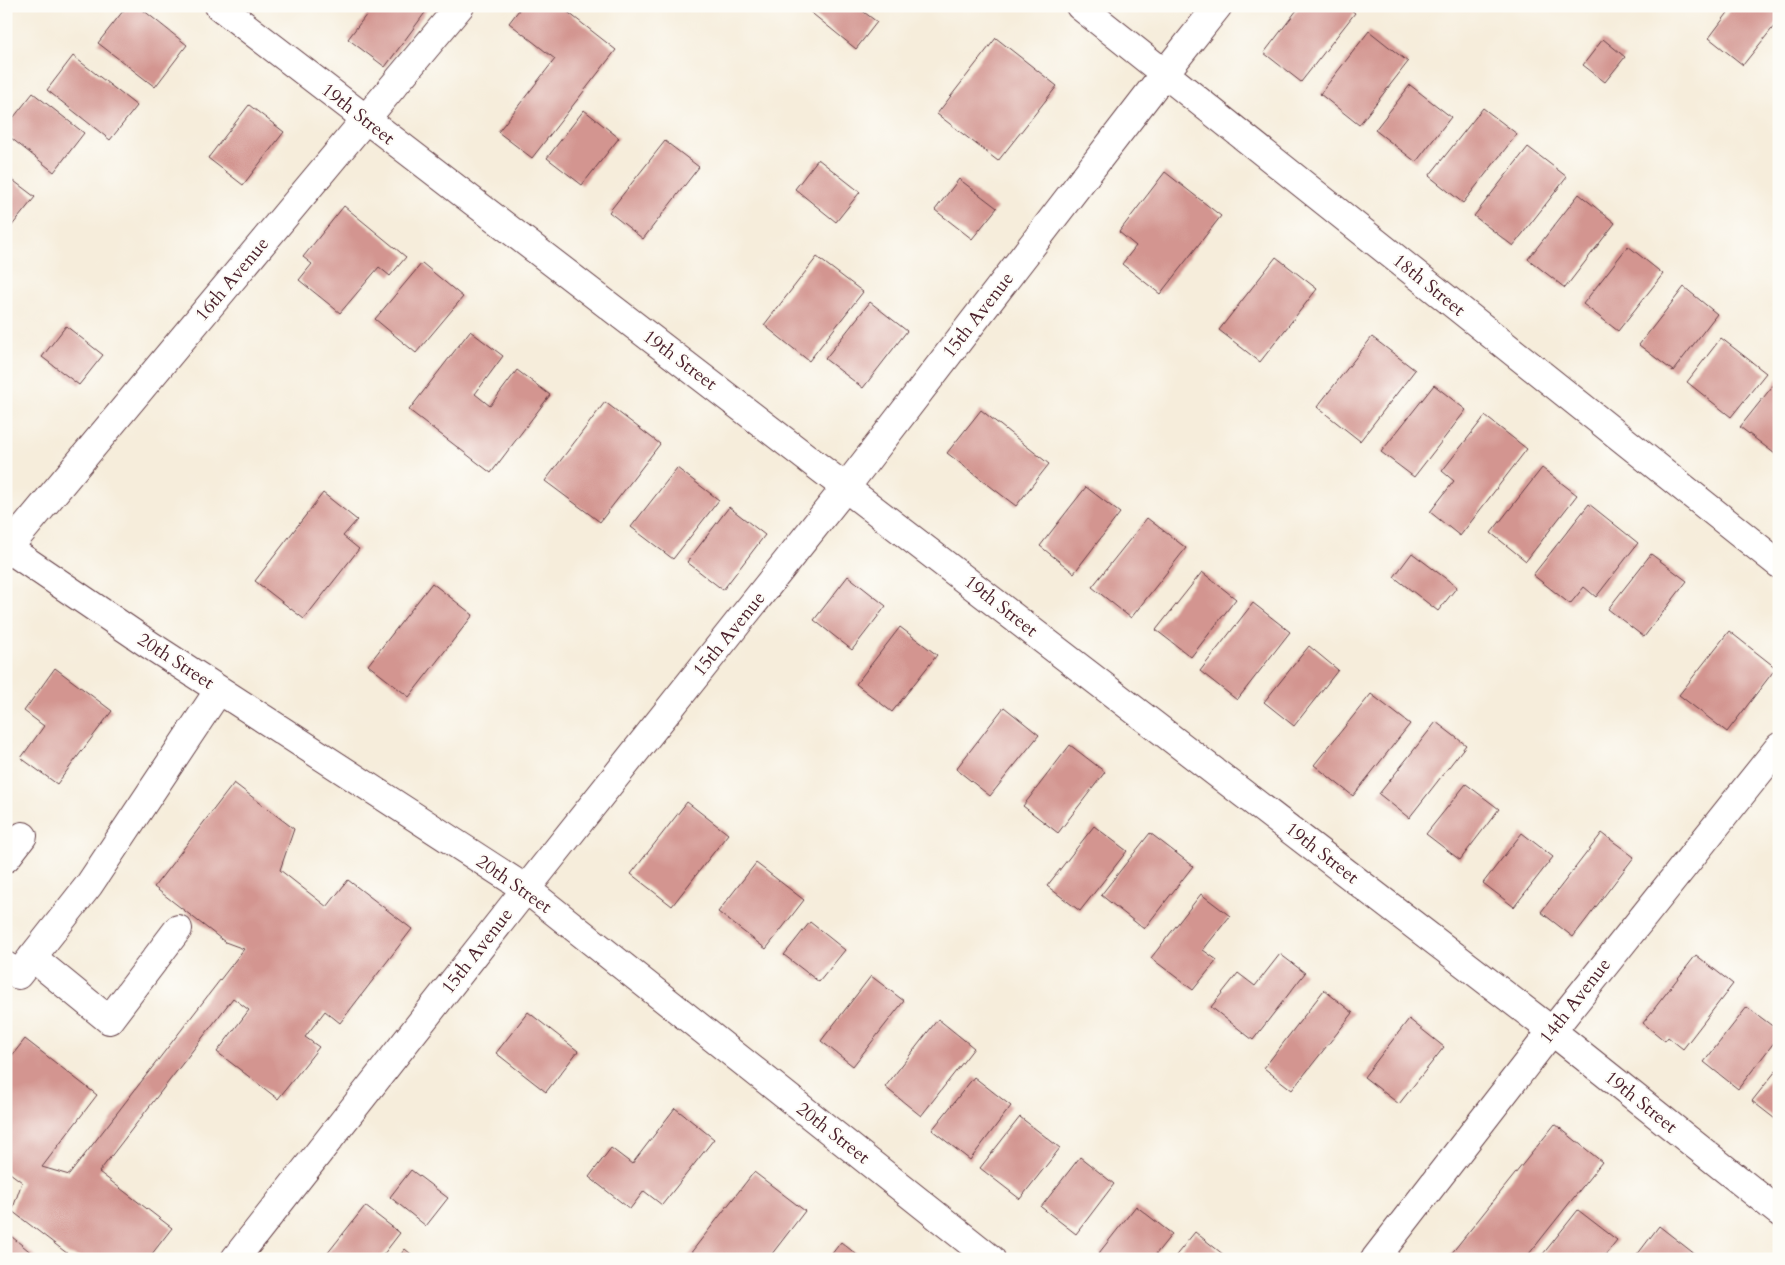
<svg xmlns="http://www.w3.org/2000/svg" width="1785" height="1265" viewBox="0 0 1785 1265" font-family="Cardo,serif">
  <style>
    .building { fill: #d39590 }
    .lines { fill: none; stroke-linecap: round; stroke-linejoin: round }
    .minor-casing { stroke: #643e45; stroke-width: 30 }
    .minor { stroke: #fff; stroke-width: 28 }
    .labels { text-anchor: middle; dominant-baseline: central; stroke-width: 4; stroke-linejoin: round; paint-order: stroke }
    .street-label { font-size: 19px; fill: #4a1f2b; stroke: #fdfcf7 }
  </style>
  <rect width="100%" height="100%" fill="#fdfcf7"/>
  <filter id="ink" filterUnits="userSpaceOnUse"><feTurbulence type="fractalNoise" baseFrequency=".02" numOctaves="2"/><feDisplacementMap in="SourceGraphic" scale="10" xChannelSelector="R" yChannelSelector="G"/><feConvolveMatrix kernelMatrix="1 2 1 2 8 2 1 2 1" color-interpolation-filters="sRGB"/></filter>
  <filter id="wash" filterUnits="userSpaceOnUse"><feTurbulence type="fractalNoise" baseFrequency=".0096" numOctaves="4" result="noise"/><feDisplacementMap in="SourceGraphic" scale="20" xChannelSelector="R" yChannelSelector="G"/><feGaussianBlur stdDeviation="1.12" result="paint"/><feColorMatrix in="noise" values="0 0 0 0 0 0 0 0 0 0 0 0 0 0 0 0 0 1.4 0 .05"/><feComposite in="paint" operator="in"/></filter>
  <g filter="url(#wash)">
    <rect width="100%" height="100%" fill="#f6eddb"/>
    <g id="blocks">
      <path class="building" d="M127,6H138L187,45L155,87L98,43Z
        M373,6H421L427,10L385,67L348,39Z
        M522,6H560L616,50L532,158L498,132L555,59L509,23Z
        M803,6H856L877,22L856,49Z
        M1300,6H1346L1355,13L1301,82L1264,53Z
        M1733,6H1779V20L1743,65L1709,38Z
        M1369,31L1408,62L1359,125L1320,94Z
        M996,38L1057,86L998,161L937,114Z
        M1603,39L1625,57L1605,82L1583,65Z
        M73,56L137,106L110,140L47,90Z
        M1410,85L1451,117L1416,162L1375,130Z
        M33,93L84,133L54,172L6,134V127Z
        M249,105L284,132L243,185L208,158Z
        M1483,108L1517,134L1463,203L1429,176Z
        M584,110L619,138L582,185L547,158Z
        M665,141L699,167L643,239L609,212Z
        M1528,147L1567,177L1513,246L1474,216Z
        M818,159L860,192L836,222L795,189Z
        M1165,172L1221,216L1160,294L1122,264L1136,246L1119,232Z
        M6,175L35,197L6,233Z
        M959,179L997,208L972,239L935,210Z
        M1579,194L1615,223L1565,288L1528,259Z
        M344,206L406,257L390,276L379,267L340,313L299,280L312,264L303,257Z
        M1628,246L1663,274L1618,331L1583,304Z
        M817,257L863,292L809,361L764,325Z
        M1276,257L1317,289L1260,362L1219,330Z
        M422,263L463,297L416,353L375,319Z
        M1684,287L1717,314L1673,371L1639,345Z
        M870,302L907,331L863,388L825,359Z
        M66,326L103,355L79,385L42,357Z
        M470,331L503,356L475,394L490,406L517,370L550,395L491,473L409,410Z
        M1372,337L1415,370L1360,441L1317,407Z
        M1721,338L1766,373L1731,417L1687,382Z
        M1779,378V457L1740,427Z
        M1434,385L1466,410L1414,477L1381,452Z
        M605,402L660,444L600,522L545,481Z
        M981,410L1049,464L1016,506L947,453Z
        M1485,416L1527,449L1460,536L1430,512L1454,481L1442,471Z
        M677,468L719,500L673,559L631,527Z
        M1542,468L1577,495L1526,561L1491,533Z
        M1086,487L1120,513L1074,573L1040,546Z
        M323,493L357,520L343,536L359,549L304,619L255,581Z
        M1589,504L1638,543L1596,597L1584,587L1570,604L1533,575Z
        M729,507L765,535L723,590L687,562Z
        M1147,518L1186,548L1131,618L1092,587Z
        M1412,553L1457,587L1438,611L1394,577Z
        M1651,554L1687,581L1644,637L1608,609Z
        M1202,572L1236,599L1191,657L1156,630Z
        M848,576L886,606L852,650L814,620Z
        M432,583L473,615L409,697L368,665Z
        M1253,603L1290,632L1237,700L1200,671Z
        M900,627L937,655L892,712L856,684Z
        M1729,631L1776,668L1727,732L1679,695Z
        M1309,646L1338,670L1294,726L1264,702Z
        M55,668L112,711L57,784L21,758L44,726L24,711Z
        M1371,694L1410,724L1353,796L1314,765Z
        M1004,707L1039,735L990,796L956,769Z
        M1436,722L1466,745L1409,818L1379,794Z
        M1070,745L1105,772L1058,833L1023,806Z
        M234,783L294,829L280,870L327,907L348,880L412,929L340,1023L325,1011L305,1037L319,1047L278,1099L217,1052L249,1010L233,998L99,1172L172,1228L148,1259H84L68,1254L12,1211L22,1182L6,1170V1063L25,1039L97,1095L42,1167L69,1175L244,949L225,942L154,887Z
        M1466,784L1499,809L1460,860L1426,834Z
        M687,802L728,834L672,906L631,874Z
        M1094,826L1127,851L1080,911L1047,886Z
        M1150,833L1193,866L1144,929L1101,895Z
        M1522,833L1553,857L1514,907L1483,883Z
        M1602,833L1634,857L1573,937L1541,912Z
        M756,863L804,900L766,949L718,912Z
        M1201,894L1230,916L1203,950L1217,960L1193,990L1151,958Z
        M810,922L845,950L819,982L784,955Z
        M1280,954L1305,973L1253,1040L1211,1007L1238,973L1255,986Z
        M1696,955L1733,984L1683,1049L1668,1037L1665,1041L1643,1023Z
        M871,976L904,1001L853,1066L821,1041Z
        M1324,990L1353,1013L1292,1090L1264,1068Z
        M1747,1007L1779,1031V1036L1738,1089L1704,1062Z
        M528,1012L578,1051L546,1092L496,1053Z
        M938,1019L974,1048L921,1116L885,1087Z
        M1409,1019L1444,1047L1399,1104L1364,1077Z
        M1779,1067V1122L1752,1101Z
        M974,1077L1011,1106L970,1160L932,1130Z
        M675,1108L714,1139L662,1205L644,1191L630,1209L589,1177L611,1148L632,1164Z
        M1020,1117L1060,1148L1020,1199L980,1168Z
        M1555,1124L1602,1162L1525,1259H1447Z
        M1080,1157L1114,1184L1076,1234L1041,1207Z
        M411,1170L448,1198L426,1226L390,1197Z
        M754,1172L805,1211L768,1259H686Z
        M365,1206L400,1233L380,1259H323Z
        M1136,1206L1172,1234L1152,1259H1106L1099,1253Z
        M1578,1210L1617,1240L1602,1259H1539Z
        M1659,1226L1696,1255L1693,1259H1634Z
        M6,1232L39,1259H6Z
        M1195,1232L1229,1259H1173Z
        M841,1242L862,1259H828Z
        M405,1249L417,1259H397Z"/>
    </g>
  </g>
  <g filter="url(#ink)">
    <use href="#blocks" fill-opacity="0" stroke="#643e45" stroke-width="1"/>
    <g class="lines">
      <g class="minor-casing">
        <path id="minor" d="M219,6L1552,1031L1779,1212
          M1080,6L1779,564
          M6,547L150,645L526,889L991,1259
          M6,554L8,548L460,6
          M6,858L23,836
          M32,957L109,1020L178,929
          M6,966L18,975L89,885L219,690
          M235,1259L526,889L846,487L1164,74L1218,6
          M1375,1259L1552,1031L1779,747"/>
      </g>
      <use href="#minor" class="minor"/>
    </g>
  </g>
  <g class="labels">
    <g class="street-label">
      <text transform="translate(358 114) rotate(38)">19th Street</text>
      <text transform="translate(232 279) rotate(-50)">16th Avenue</text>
      <text transform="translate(1429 285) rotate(39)">18th Street</text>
      <text transform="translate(978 315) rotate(-52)">15th Avenue</text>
      <text transform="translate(680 360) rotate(37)">19th Street</text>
      <text transform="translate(1001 606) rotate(38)">19th Street</text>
      <text transform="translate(729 634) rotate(-51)">15th Avenue</text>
      <text transform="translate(176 661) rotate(33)">20th Street</text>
      <text transform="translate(1322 853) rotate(38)">19th Street</text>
      <text transform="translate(514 884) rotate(35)">20th Street</text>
      <text transform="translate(477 951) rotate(-52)">15th Avenue</text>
      <text transform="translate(1575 1001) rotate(-52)">14th Avenue</text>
      <text transform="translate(1641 1102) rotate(39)">19th Street</text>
      <text transform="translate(833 1133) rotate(38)">20th Street</text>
    </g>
  </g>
  <rect width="1785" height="1265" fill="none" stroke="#fdfcf7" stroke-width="25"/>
</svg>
